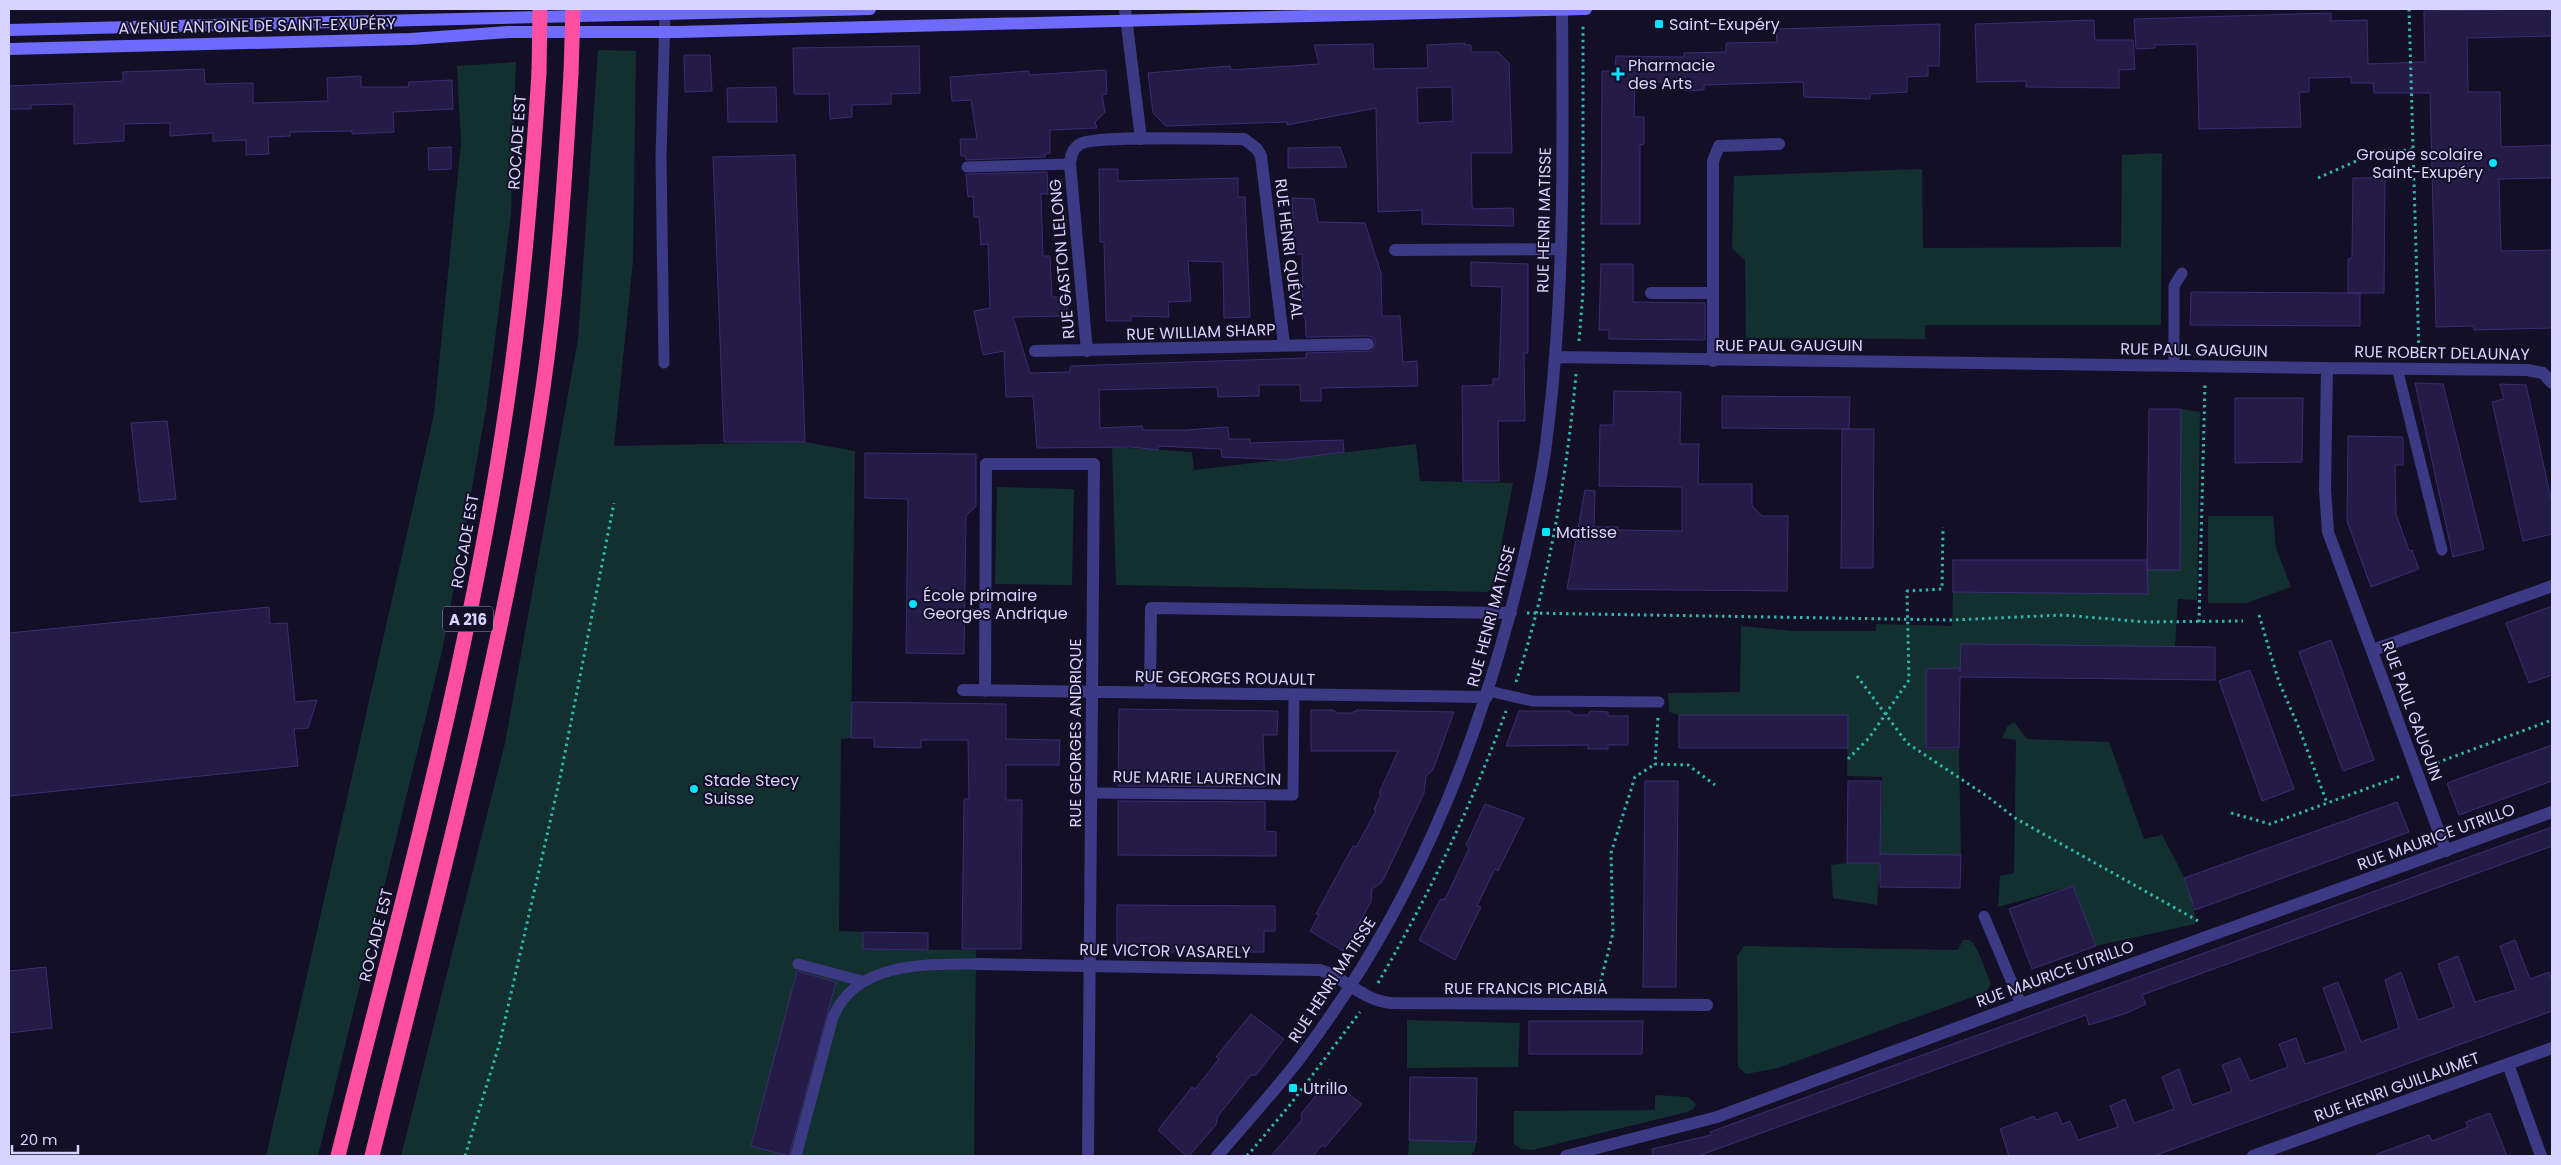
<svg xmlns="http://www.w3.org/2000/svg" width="2561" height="1165" viewBox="0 0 2561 1165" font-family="Poppins,sans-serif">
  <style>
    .green { fill: #12302f }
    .building { fill: #241b47; stroke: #3b2d73; fill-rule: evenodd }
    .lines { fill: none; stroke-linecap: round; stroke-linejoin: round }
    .path { stroke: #2fb8b0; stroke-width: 3; stroke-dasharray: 2.5 4; stroke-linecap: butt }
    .service { stroke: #3d3a85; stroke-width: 11 }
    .minor { stroke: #3d3a85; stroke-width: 12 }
    .secondary { stroke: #6f6bff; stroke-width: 12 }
    .motorway { stroke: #ff4fa3; stroke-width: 15 }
    .motorway-bridge { stroke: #ff4fa3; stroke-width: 15 }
    .poi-dot { fill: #00e5ff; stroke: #130f26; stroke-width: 2 }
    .labels { text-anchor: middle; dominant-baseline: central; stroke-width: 4; stroke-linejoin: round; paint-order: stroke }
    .shield { fill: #130f26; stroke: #9e99be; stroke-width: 1 }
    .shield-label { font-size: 15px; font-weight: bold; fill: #d9d4ff }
    .poi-label { font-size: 16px; fill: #d9d4ff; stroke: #130f26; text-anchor: start }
    .street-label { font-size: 16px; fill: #d9d4ff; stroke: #130f26 }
  </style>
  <rect width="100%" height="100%" fill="#130f26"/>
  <path class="green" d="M598,50L636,51L633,261L614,446L805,442L855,451L851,738L841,739L839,931L863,932V949L976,950L974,1156H401L505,743L578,339Z
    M516,62L511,214L486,410L443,647L318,1156H266L434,414L461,143L457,66Z
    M2162,153L2161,325H1925V339L1746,338L1745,260L1732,249L1734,176L1922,169L1923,248L2121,247L2122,155Z
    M2181,409L2200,412L2197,600L2178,599L2175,647L1961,644L1960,668L1926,669V749H1959L1961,855L1880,854L1882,777L1847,776L1848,715H1679L1669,712L1668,693L1740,692L1741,626L1794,631H1876V624L1952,626L1953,592L2147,594V570H2180Z
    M1416,444L1420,481L1513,483L1493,589L1487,592L1116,585L1112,447L1192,452L1194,470Z
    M997,487L1074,489L1072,585L995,584Z
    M2208,516H2273L2276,548L2291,587L2247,603H2208Z
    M2014,722L2027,739L2109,742L2144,839L2162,835C2176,862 2196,893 2195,924L2096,946L2073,886L1998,907L2000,876L2014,873L2016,740L2002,738L2007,727Z
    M1847,863H1880L1877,905L1833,898L1831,865Z
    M1963,940H1970C1978,946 1986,973 1991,984L1986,992L1778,1068L1746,1074L1738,1067L1737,956L1744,946L1958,950Z
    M1407,1020L1520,1023L1518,1067L1407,1068Z
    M1655,1095L1688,1097L1696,1104L1693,1109L1687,1112L1532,1150L1521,1149L1514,1144V1111L1655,1110Z
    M1409,1140L1476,1142L1475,1150L1470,1156H1408Z"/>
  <path class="building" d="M2552,9V36L2467,38L2468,92H2500L2501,147L2552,145V178L2499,179L2501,251L2552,250V328L2474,330V326L2436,327L2430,93H2374L2373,83H2351V77L2309,78V92H2299L2301,127L2199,129L2197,44L2155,45V48L2136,49L2134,19L2331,13V21L2367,20L2368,64L2425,62L2424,11Z
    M2094,20L2095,40H2133L2135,69L2119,70V88L2026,87V81L1977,82L1975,24Z
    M1940,24L1939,66H1928V76L1907,77V92L1870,94V99L1804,97L1803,82L1704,85V90L1685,91V82H1635L1634,117H1644V144L1640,145V224H1601L1602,71H1615L1616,56L1684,57V53L1726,52V43L1777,42L1776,29Z
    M1465,43V45H1471V52H1498L1509,63L1512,153H1471L1472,206L1474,209L1513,208L1514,226L1422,224V210L1378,212L1376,108L1287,125V122L1166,126L1153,113L1148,73L1230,66L1231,70L1319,64L1314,45L1373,44L1374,69L1428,68L1427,45ZM1452,87L1453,121L1418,123L1417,88Z
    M919,46L920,93L891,94V104L852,105V117L830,119L829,94H794L793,48Z
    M684,55H710L712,91L685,92Z
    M204,69L205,84L253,83V103L328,101L327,78L361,76V87H408L409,82L452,80L453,109L393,112L394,132L352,134V131L290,132V136L268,137L269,154L246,155V140L213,141V133L170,136V123L124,124V141L74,144V104L31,105V109H9V86L123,81V72Z
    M1106,70L1107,94L1102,95L1105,112L1095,122L1097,128L1050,130V153L1045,154V157L966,160L965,156H961L960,139H977L971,100L952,101L950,77L1029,71V75Z
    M776,87L777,122H728L727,88Z
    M451,147V169L429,170L428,148Z
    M1340,147L1347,167L1288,168V148Z
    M795,155L805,442H724L713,157Z
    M1099,169H1118V181L1238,178V197H1245L1250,317L1224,318L1223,262L1188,261L1191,301L1168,302L1169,317L1131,316V321H1106L1104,242H1100Z
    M1047,172L1048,194H1041L1043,256H1050L1052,297H1067V316L1013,317L1030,373L1070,372V366L1306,358V353L1372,351L1376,343L1372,337L1368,336L1306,337L1305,316H1303L1302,254L1295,255L1292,198L1314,199L1318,222L1365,223L1381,273L1382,316H1400L1403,362L1417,361L1418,386L1321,388V401H1301L1300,385H1259V396L1218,397L1217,387L1099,390L1100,428L1142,426L1143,430H1185L1228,427L1229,439H1250V443L1343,440L1344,452L1283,460L1222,457L1221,449L1158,446V450L1131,447L1037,448L1033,396L1006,397L1004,351L983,355L974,311L990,308L988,244L981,245L979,217H974L973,196L968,197L966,174Z
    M2353,178H2385L2384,293H2348V259L2352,258Z
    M1471,262L1528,264V353H1524L1525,421H1498L1499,481H1463L1462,386L1493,385V379H1499L1502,287L1471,286Z
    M1601,264H1633V302L1705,303V340L1609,339V330H1599Z
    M2191,292L2360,293V326L2190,325Z
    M2415,383L2443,384L2484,549L2453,557Z
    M2500,384L2526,385L2552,503V534L2523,541L2492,402L2504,399Z
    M1614,391L1681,392L1680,444H1699L1698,484H1752V506L1762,516H1788L1787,591L1567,589L1585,490L1595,491L1594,527H1618V530L1682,531V487L1599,486L1600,425H1613Z
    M1722,396L1850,397L1849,429L1722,428Z
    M2235,398H2303L2302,462L2235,463Z
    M2149,409H2181L2180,570H2147Z
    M167,421L176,499L140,502L131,423Z
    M1842,429H1874L1873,568H1841Z
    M2348,436L2403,437V465H2395L2396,514L2409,551L2412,550L2419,569L2371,587L2347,521Z
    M865,453L976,454V506L966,516L964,654L906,653L908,499L865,498Z
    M1953,560H2147L2148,594L1953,592Z
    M2552,606V675L2529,683L2506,623Z
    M269,607L270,624L287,623L295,702L317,700L308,728L294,729L298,766L9,796V633Z
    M2331,640L2374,760L2343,771L2299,652Z
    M1961,644L2215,647V680L1960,677L1959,748H1926V669L1960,668V672Z
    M2250,670L2294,789L2262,801L2219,681Z
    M852,702L1006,704V739L1060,740L1059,765H1006V800H1022L1021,949H962L964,799H969L968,740H921V748L874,747V738H851Z
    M1119,709L1278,711L1277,735H1263L1265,787L1118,786Z
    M1311,710H1333L1337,713H1352L1357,710L1454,712L1433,770L1426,776L1424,793L1398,849L1382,882L1372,889L1371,902L1343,951L1310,931L1319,915L1316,914L1353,846L1356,847L1376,811L1374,810L1381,793H1379L1398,751H1311Z
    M1519,711H1569L1575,715H1587L1591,711L1608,712V716H1628V745H1608V749H1588V745L1506,746Z
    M1679,715H1848V748H1679Z
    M2552,745V781L2459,815L2447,783Z
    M1645,781H1678L1676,987H1643Z
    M1848,781H1881L1880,854L1961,855L1960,888L1880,887V863H1847Z
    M1118,801L1265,802V831L1276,832V856L1118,855Z
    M2397,802L2409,832L2195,910L2184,878Z
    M1485,804L1524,818L1498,871L1495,869L1477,906L1481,907L1455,960L1419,940L1440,900L1445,899L1469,849L1466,845Z
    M2552,827V846L2142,995L2146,1004L2127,1013L2089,1025L2086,1015L1698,1156H1653L1652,1149L1711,1135L1710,1132Z
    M2073,886L2096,946L2032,969L2009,909Z
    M1117,905L1275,906V931H1264V952H1117Z
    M863,932L928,933V950L863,949Z
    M2515,940L2530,979L2549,972L2552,981V1011L2154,1156H2009L2000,1129L2034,1116L2036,1120L2057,1112L2062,1124L2070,1121L2078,1140L2118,1127L2110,1106L2125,1099L2134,1123L2174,1109L2162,1077L2179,1069L2192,1105L2232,1091L2222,1065L2240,1058L2250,1081L2288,1067L2279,1044L2296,1038L2305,1064L2346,1051L2323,988L2338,982L2361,1042L2399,1028L2385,980L2401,972L2418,1020L2454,1007L2438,964L2458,956L2475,1002L2516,990L2500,946Z
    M46,967L52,1028L9,1033V971Z
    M797,971L836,982L789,1156L751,1146Z
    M1251,1014L1284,1039L1256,1075H1251L1218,1116L1216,1125L1189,1156H1186L1158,1130L1192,1087L1195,1089L1219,1059L1216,1057Z
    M1529,1021H1643L1642,1054H1529Z
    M1410,1077L1477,1078L1476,1142L1409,1140Z
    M1329,1079L1362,1104L1325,1147L1322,1145L1313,1156H1271L1302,1120L1301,1114Z
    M2490,1113L2507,1156H2378L2377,1154L2429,1135L2432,1141L2468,1127L2466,1122Z"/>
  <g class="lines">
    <path class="path" d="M2409,9L2419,353
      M2318,178L2379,151L2413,150
      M1579,341L1583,292V24
      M1527,613L1952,620L2063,615L2146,622L2243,621
      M2259,615L2279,682L2299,728L2327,803
      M2199,622L2205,383
      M1857,676L1907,743L1988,797L2015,818L2200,922
      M1516,682C1548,586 1567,475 1576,374
      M1658,718L1655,764L1688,765L1715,785
      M1848,759L1869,738L1909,680L1907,591L1942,589L1943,527
      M2431,765L2552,720
      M2231,813L2270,824L2401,776
      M1378,983C1429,895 1471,807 1506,711
      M1599,988L1613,933L1611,853L1635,777L1655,764
      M465,1156L500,1042L560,778L614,503
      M1247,1156L1289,1106L1360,1012"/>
    <path class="service" d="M967,167L1070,164
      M664,363L661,158L665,14
      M2174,366V286L2182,273
      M2397,368L2442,550
      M1489,691L1532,701L1659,702
      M1091,793L1293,795L1294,695
      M1984,916L2021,1004
      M798,964L862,981
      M796,1156L833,1017C856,962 925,964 976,964"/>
    <path class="minor" d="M1125,9L1141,139
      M1395,250L1561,249
      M1651,293H1713
      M1035,351L1368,344
      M1087,351L1070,164C1071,156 1072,149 1080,144C1096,135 1217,139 1244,139L1257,149L1261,156L1284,345
      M1556,357L2327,368L2325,489L2328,532L2446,851
      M1713,361V161L1719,146L1779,144
      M2327,368L2527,370L2543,373L2552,383
      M2373,650L2552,586
      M963,690L1487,697
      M985,691L986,464H1094L1088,1156
      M1150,693L1151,608L1511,613
      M976,964L1320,970C1346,978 1363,1001 1392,1003L1707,1005
      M2508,1064L2541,1156
      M1217,1156C1244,1125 1272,1094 1297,1062C1421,900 1490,719 1532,521C1538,493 1544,465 1547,436C1565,294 1563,151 1562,9
      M1566,1156L1717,1117L2021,1004L2552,812
      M2253,1156L2552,1048"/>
    <path class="secondary" d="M9,30L870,9
      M9,49L411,39L508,32H677L1586,9"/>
    <path class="motorway" d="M338,1156C400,909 469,662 506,409C523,297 532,185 539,72
      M372,1156C435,901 505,648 543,388C558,283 565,178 571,73"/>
    <path class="motorway-bridge" d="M539,72L540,9
      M571,73L573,9"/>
  </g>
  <g class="poi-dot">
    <rect x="1654" y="19" width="10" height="10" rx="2.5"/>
    <path d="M1615.5 66.5h5v5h5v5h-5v5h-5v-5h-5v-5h5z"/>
    <circle cx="2493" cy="163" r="5"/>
    <rect x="1541" y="527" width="10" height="10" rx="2.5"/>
    <circle cx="913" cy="604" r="5"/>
    <circle cx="694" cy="789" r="5"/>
    <rect x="1288" y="1083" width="10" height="10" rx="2.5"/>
  </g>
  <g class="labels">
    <rect class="shield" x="443" y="606.5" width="50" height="25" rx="4"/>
    <g class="shield-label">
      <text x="468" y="619">A 216</text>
    </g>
    <g class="poi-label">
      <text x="1669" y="24">Saint-Exupéry</text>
      <text x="1628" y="65">Pharmacie<tspan x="1628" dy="18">des Arts</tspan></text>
      <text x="2483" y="154" text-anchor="end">Groupe scolaire<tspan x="2483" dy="18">Saint-Exupéry</tspan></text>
      <text x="1556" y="532">Matisse</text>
      <text x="923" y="595">École primaire<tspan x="923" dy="18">Georges Andrique</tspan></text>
      <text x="704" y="780">Stade Stecy<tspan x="704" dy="18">Suisse</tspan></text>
      <text x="1303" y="1088">Utrillo</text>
    </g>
    <g class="street-label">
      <text transform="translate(257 26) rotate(-1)">AVENUE ANTOINE DE SAINT-EXUPÉRY</text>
      <text transform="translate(517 142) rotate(-86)">ROCADE EST</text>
      <text transform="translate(1544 220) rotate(-89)">RUE HENRI MATISSE</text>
      <text transform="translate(1289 249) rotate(83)">RUE HENRI QUÉVAL</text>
      <text transform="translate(1062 259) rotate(-95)">RUE GASTON LELONG</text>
      <text transform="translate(1201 332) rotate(-2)">RUE WILLIAM SHARP</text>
      <text x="1789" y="345">RUE PAUL GAUGUIN</text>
      <text transform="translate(2194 350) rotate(1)">RUE PAUL GAUGUIN</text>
      <text transform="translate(2442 353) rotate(1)">RUE ROBERT DELAUNAY</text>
      <text transform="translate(465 541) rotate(-80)">ROCADE EST</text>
      <text transform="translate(1491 616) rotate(-75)">RUE HENRI MATISSE</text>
      <text transform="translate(1225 678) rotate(1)">RUE GEORGES ROUAULT</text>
      <text transform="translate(2412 711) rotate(70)">RUE PAUL GAUGUIN</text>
      <text transform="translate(1075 733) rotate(-90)">RUE GEORGES ANDRIQUE</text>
      <text transform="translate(1197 778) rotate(1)">RUE MARIE LAURENCIN</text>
      <text transform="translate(2436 837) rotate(-20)">RUE MAURICE UTRILLO</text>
      <text transform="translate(376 935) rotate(-76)">ROCADE EST</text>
      <text transform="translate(1165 951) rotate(1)">RUE VICTOR VASARELY</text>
      <text transform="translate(2055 974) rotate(-20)">RUE MAURICE UTRILLO</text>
      <text transform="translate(1332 980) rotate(-57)">RUE HENRI MATISSE</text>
      <text x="1526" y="988">RUE FRANCIS PICABIA</text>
      <text transform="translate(2397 1087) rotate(-20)">RUE HENRI GUILLAUMET</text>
    </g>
  </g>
  <rect width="2561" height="1165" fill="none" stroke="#d9d4ff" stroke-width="20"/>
  <path d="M12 1145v8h66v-8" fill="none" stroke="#d9d4ff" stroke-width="2.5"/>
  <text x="20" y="1145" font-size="15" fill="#d9d4ff" stroke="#130f26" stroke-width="4" paint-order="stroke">20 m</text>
</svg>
